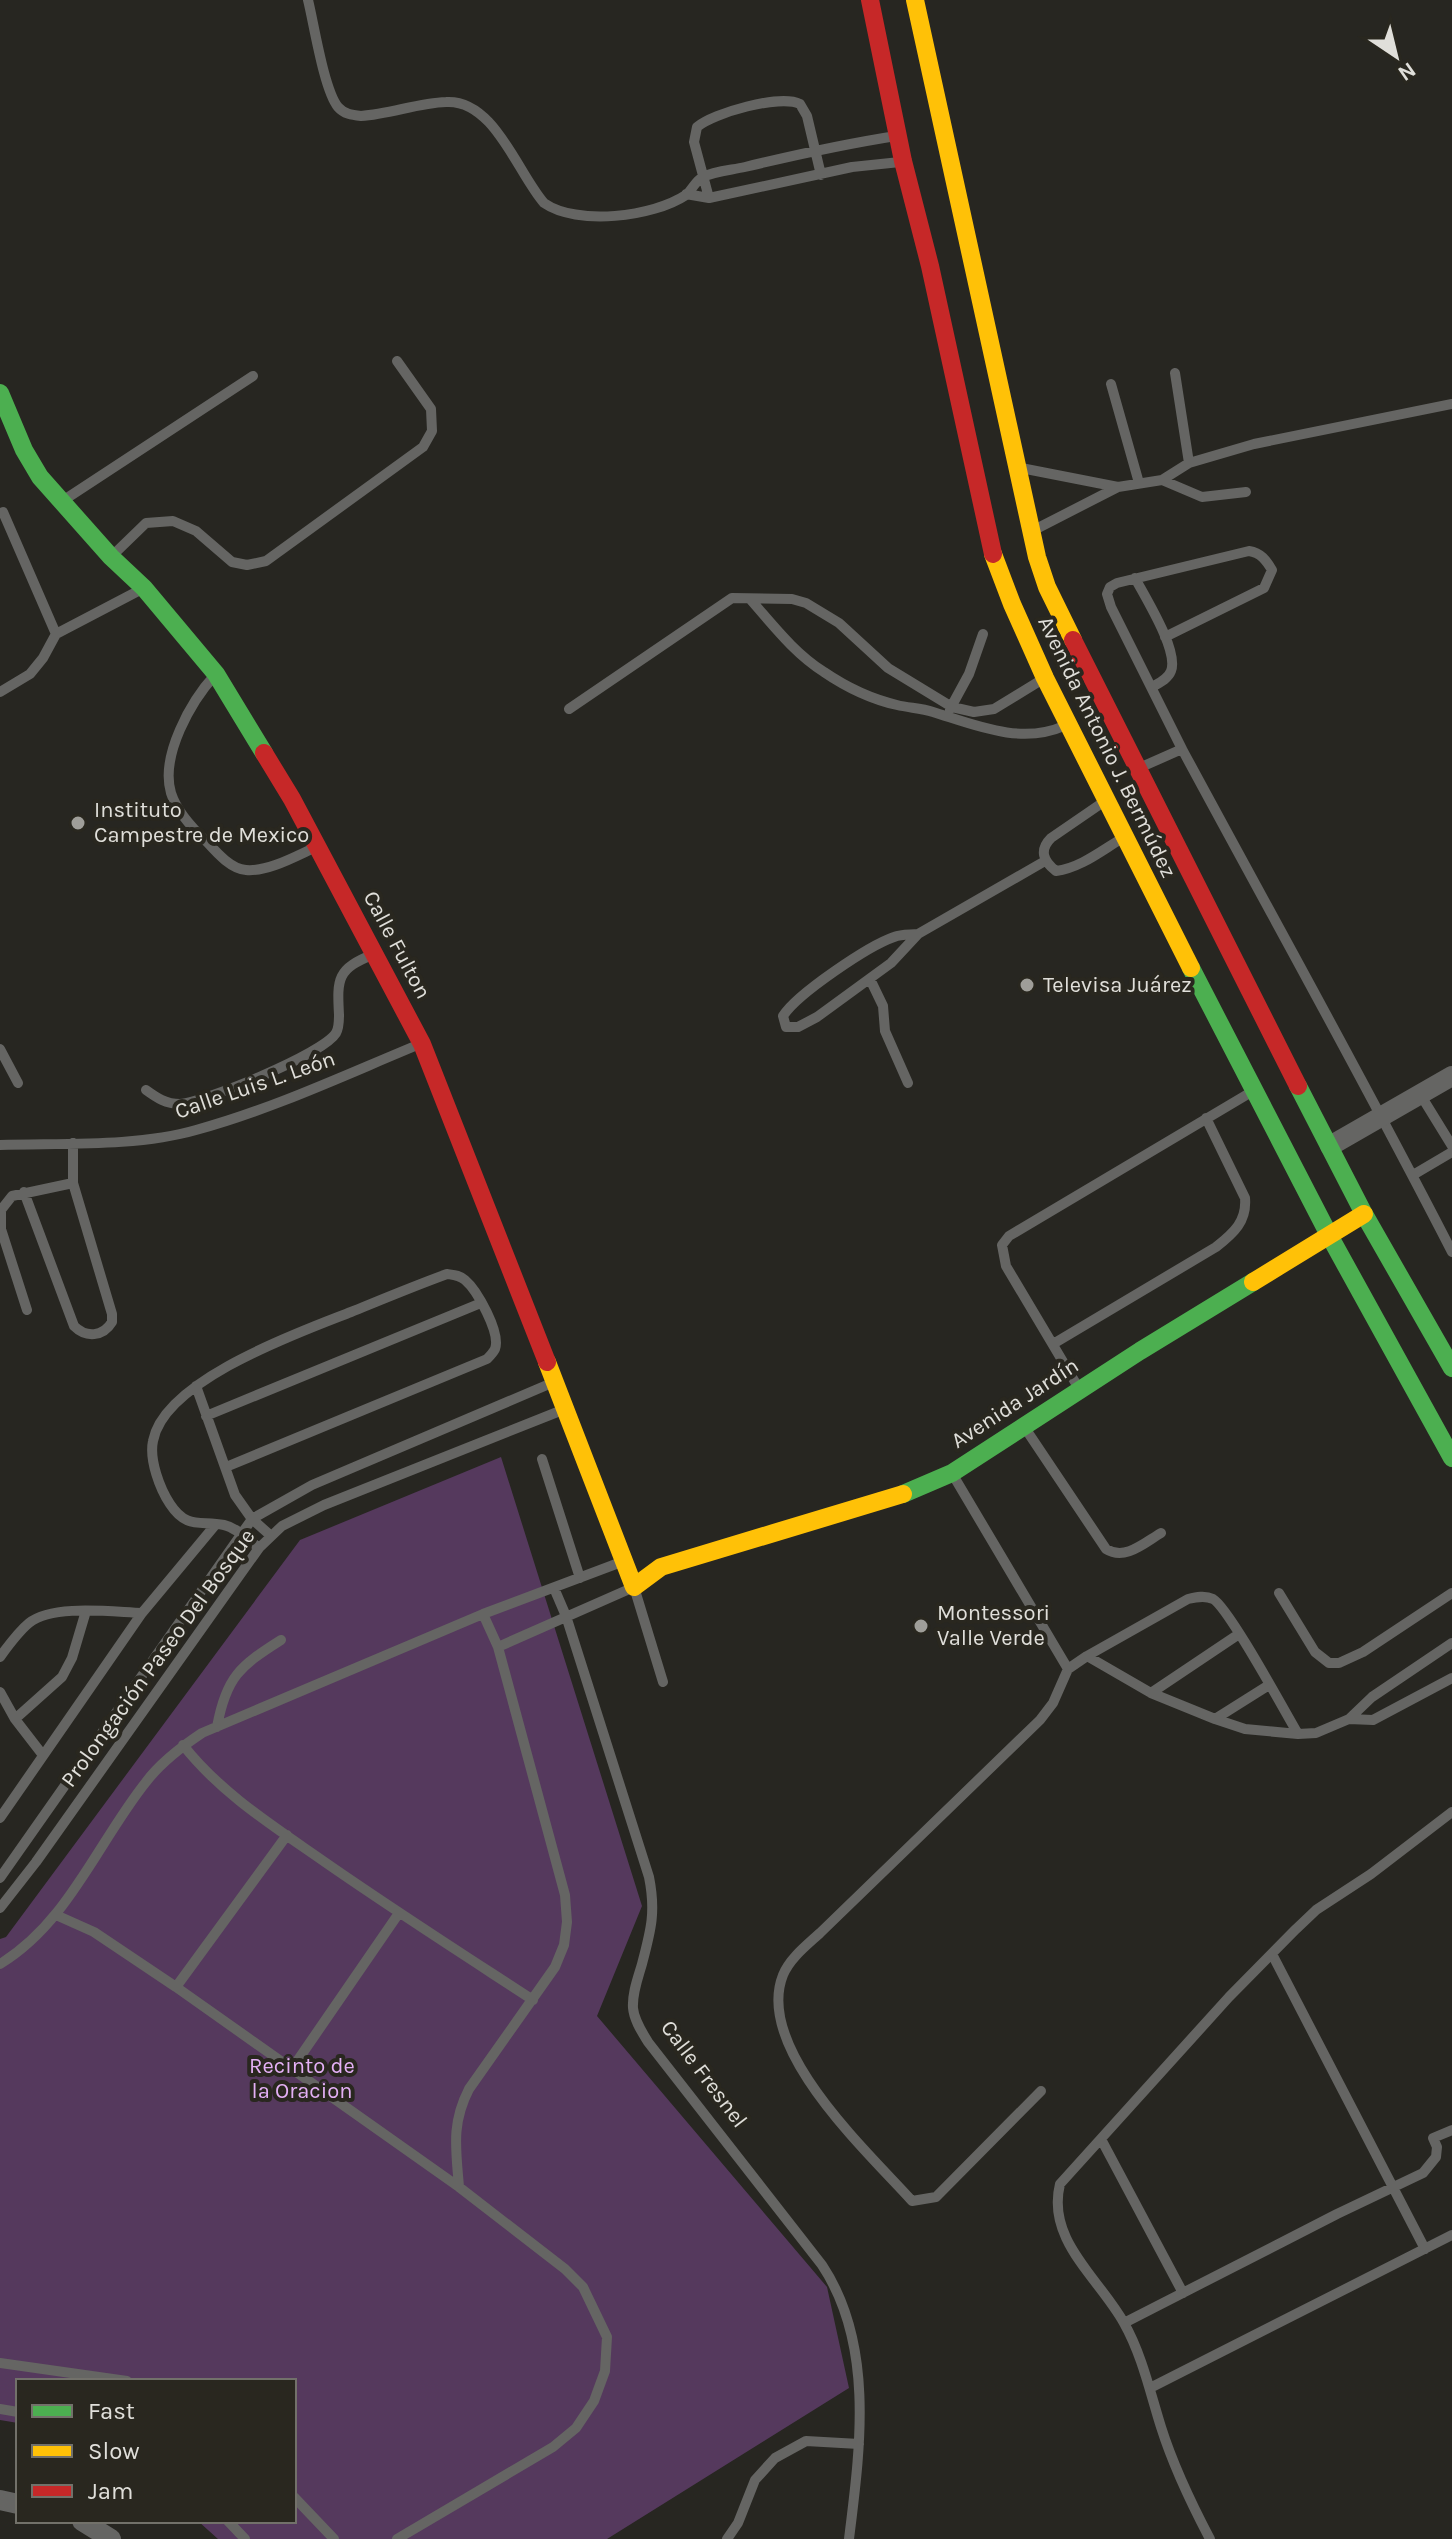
<svg xmlns="http://www.w3.org/2000/svg" width="1452" height="2539" viewBox="0 0 1452 2539" font-family="Karla,sans-serif">
  <style>
    .green { fill: #55395d }
    .lines { fill: none; stroke-linecap: round; stroke-linejoin: round }
    .lane { stroke: #656563; stroke-width: 10 }
    .street { stroke: #656563; stroke-width: 20 }
    .fast { stroke: #4caf50; stroke-width: 18 }
    .slow { stroke: #ffc107; stroke-width: 18 }
    .jam { stroke: #c62828; stroke-width: 18 }
    .poi-dot { fill: #9f9e99; stroke: #29271f; stroke-width: 3 }
    .labels { text-anchor: middle; dominant-baseline: central; stroke-width: 8; stroke-linejoin: round; paint-order: stroke }
    .street-label { font-size: 22px; fill: #e0dfda; stroke: #29271f }
    .poi-label { font-size: 22px; fill: #e0dfda; stroke: #29271f; text-anchor: start }
    .park-label { font-size: 22px; fill: #e4b0f5; stroke: #29271f }
  </style>
  <rect width="100%" height="100%" fill="#272621"/>
  <path class="green" d="M501,1457L642,1906L597,2016L827,2287L849,2388L607,2539H218L198,2521H294V2381H18V2423L0,2420V1939L6,1937L300,1540Z"/>
  <g class="lines">
    <path class="lane" d="M308,0C314,24 324,90 338,107C344,114 352,115 361,116C390,114 418,103 446,102C494,99 517,172 544,203C577,226 653,217 686,195C692,190 696,180 703,177C714,171 732,170 745,167C795,155 845,144 896,136
      M686,194L709,198L852,167L900,162
      M709,198L694,142L697,127C713,113 780,94 800,104L807,116L821,175
      M1175,373L1189,463
      M1111,384L1139,483
      M1021,468L1118,487
      M1162,480L1202,497L1246,492
      M64,500L253,376
      M3,512L56,634
      M1036,529L1118,487L1162,480L1189,463L1254,444L1452,404
      M113,555L146,523L173,521L196,531L232,562L247,565L266,561L423,447L432,431L431,409L397,361
      M1135,578C1145,597 1179,651 1171,671C1168,679 1159,683 1152,687
      M750,599C773,625 794,653 824,672C846,687 871,699 897,705C909,708 921,708 933,712C975,725 1021,745 1064,726
      M1165,637L1264,588L1272,570C1266,560 1261,553 1249,551L1117,583L1110,587L1107,594L1111,607L1182,749
      M215,675C191,701 160,756 171,793C177,812 193,829 207,842C217,853 231,869 246,870C268,872 296,856 316,847
      M0,692L30,674L43,658L56,634L142,589
      M569,709L732,598L792,599L806,603L839,623L888,668L952,707L974,712L994,709L1043,679
      M950,709L969,674L983,634
      M1139,768L1182,749C1272,916 1365,1082 1452,1252
      M1102,803L1051,838C1039,850 1043,861 1056,871C1080,868 1101,851 1121,839
      M918,934L891,963L817,1017L798,1027H786L783,1016C797,994 868,946 894,937C902,934 910,935 918,934L1045,861
      M870,979L883,1006L885,1031L908,1083
      M0,1049L18,1083
      M146,1090C157,1098 166,1104 180,1104C205,1102 323,1054 336,1033C339,1028 339,1021 339,1015C337,978 337,969 374,954
      M1420,1094L1452,1146
      M0,1145C62,1143 137,1147 196,1130C273,1109 347,1074 420,1044
      M1413,1175L1452,1152
      M24,1192L74,1326C86,1338 103,1337 112,1322V1314L73,1183V1143
      M27,1310L1,1229V1210L12,1196L73,1183
      M1053,1344L1216,1247C1234,1233 1247,1221 1245,1198L1206,1118
      M196,1386L235,1495L252,1519L270,1535
      M1078,1387L1006,1266L1002,1245L1009,1236L1248,1094
      M206,1416L481,1303
      M1025,1428L1106,1549C1125,1561 1144,1543 1161,1533
      M542,1459L580,1578
      M226,1467L487,1359C490,1356 493,1353 495,1349C501,1333 477,1290 465,1280C459,1275 454,1275 447,1274C414,1286 383,1299 351,1312C300,1332 164,1380 153,1441C149,1460 160,1489 170,1504C187,1530 201,1520 224,1525C237,1528 249,1540 259,1548
      M953,1475L1068,1669
      M554,1588L566,1616L649,1877C656,1912 651,1930 642,1964C638,1978 632,1993 633,2008C634,2020 642,2032 648,2042L822,2265C875,2345 860,2450 849,2539
      M1279,1593L1315,1652L1329,1663H1339L1363,1652L1452,1593
      M498,1647L634,1587L663,1682
      M1087,1656L1188,1599C1196,1597 1205,1595 1213,1599C1229,1608 1285,1712 1298,1734
      M0,1657C8,1646 18,1632 29,1623C53,1604 112,1612 142,1613
      M0,1692L15,1719L42,1754
      M1151,1693L1239,1634
      M15,1719L62,1677L72,1658L86,1611
      M1215,1719L1269,1685
      M1349,1719L1372,1697L1452,1643
      M217,1727C226,1677 240,1666 281,1640
      M183,1745C220,1792 270,1824 319,1858C389,1907 461,1953 533,2000
      M0,1818L142,1613L216,1524
      M0,1878L252,1519L312,1485L554,1382
      M0,1908L36,1862L259,1548L282,1526L324,1505L565,1409
      M56,1915L94,1932L176,1987L459,2187L565,2269L583,2287L607,2337L605,2371L594,2401L576,2428L553,2447L397,2539
      M1272,1954L1425,2249
      M0,1964C68,1923 98,1842 146,1782C161,1762 181,1747 202,1733L483,1614L624,1561
      M176,1987L287,1835
      M291,2070L399,1913
      M1041,2091L936,2197L912,2201C868,2152 754,2048 783,1975C790,1958 807,1945 820,1933L1040,1720L1053,1703L1068,1669L1087,1656L1151,1693L1215,1719L1245,1729L1298,1734L1316,1733L1349,1719L1373,1720L1452,1678
      M1101,2139L1183,2293
      M459,2187C456,2149 451,2124 469,2089L555,1967L564,1945L567,1922L565,1895L498,1647L483,1614
      M1124,2323L1337,2214L1423,2173L1436,2157L1437,2147L1433,2138L1452,2130
      M0,2363L127,2381
      M1150,2388L1452,2235
      M0,2409L18,2412
      M294,2497L334,2539
      M228,2521L245,2539
      M727,2539L738,2523L755,2480L775,2458L806,2441L859,2444
      M1210,2539C1191,2503 1173,2465 1161,2427C1150,2392 1142,2355 1124,2323C1099,2278 1046,2240 1060,2184L1229,1997L1296,1929L1316,1910L1371,1874L1452,1812"/>
    <path class="street" d="M1330,1146L1452,1076
      M0,2500L18,2504
      M82,2521L111,2539"/>
    <path class="fast" d="M0,393L24,450L40,477L111,557L144,588L216,674L264,753
      M1191,968L1329,1235L1452,1458
      M1298,1086L1364,1214L1452,1368
      M903,1494L952,1473L1140,1351L1253,1282"/>
    <path class="slow" d="M915,0L1037,557L1047,587L1073,640
      M993,554L1012,604L1045,678L1191,968
      M1253,1282L1364,1214
      M547,1362L634,1587L661,1567L903,1494"/>
    <path class="jam" d="M870,0L903,161L930,266L993,554
      M1073,640L1298,1086
      M264,753L292,799L422,1044L547,1362"/>
  </g>
  <g class="poi-dot">
    <circle cx="78" cy="823" r="8"/>
    <circle cx="1027" cy="985" r="8"/>
    <circle cx="921" cy="1626" r="8"/>
  </g>
  <g class="labels">
    <g class="street-label">
      <text transform="translate(1107 747) rotate(64)">Avenida Antonio J. Bermúdez</text>
      <text transform="translate(397 945) rotate(62)">Calle Fulton</text>
      <text transform="translate(255 1085) rotate(-19)">Calle Luis L. León</text>
      <text transform="translate(1015 1403) rotate(-33)">Avenida Jardín</text>
      <text transform="translate(158 1658) rotate(-54)">Prolongación Paseo Del Bosque</text>
      <text transform="translate(704 2074) rotate(53)">Calle Fresnel</text>
    </g>
    <g class="poi-label">
      <text x="94" y="810">Instituto<tspan x="94" dy="25">Campestre de Mexico</tspan></text>
      <text x="1043" y="985">Televisa Juárez</text>
      <text x="937" y="1613">Montessori<tspan x="937" dy="25">Valle Verde</tspan></text>
    </g>
    <g class="park-label">
      <text x="302" y="2066">Recinto de<tspan x="302" dy="25">la Oracion</tspan></text>
    </g>
  </g>
  <rect x="16" y="2379" width="280" height="144" fill="#29271f" stroke="#72716a" stroke-width="2"/>
  <rect x="32" y="2405" width="40" height="12" fill="#4caf50" stroke="#72716a" stroke-width="2"/>
  <text x="88" y="2419" font-size="24" fill="#e0dfda">Fast</text>
  <rect x="32" y="2445" width="40" height="12" fill="#ffc107" stroke="#72716a" stroke-width="2"/>
  <text x="88" y="2459" font-size="24" fill="#e0dfda">Slow</text>
  <rect x="32" y="2485" width="40" height="12" fill="#c62828" stroke="#72716a" stroke-width="2"/>
  <text x="88" y="2499" font-size="24" fill="#e0dfda">Jam</text>
  <g transform="translate(1396 56) rotate(145)" stroke="#29271f" stroke-width="6" paint-order="stroke">
  <path d="M0-6L14 30L0 20L-14 30Z" fill="#e0dfda"/>
  <text y="-12" font-size="22" font-weight="bold" text-anchor="middle" fill="#e0dfda">N</text>
  </g>
</svg>
